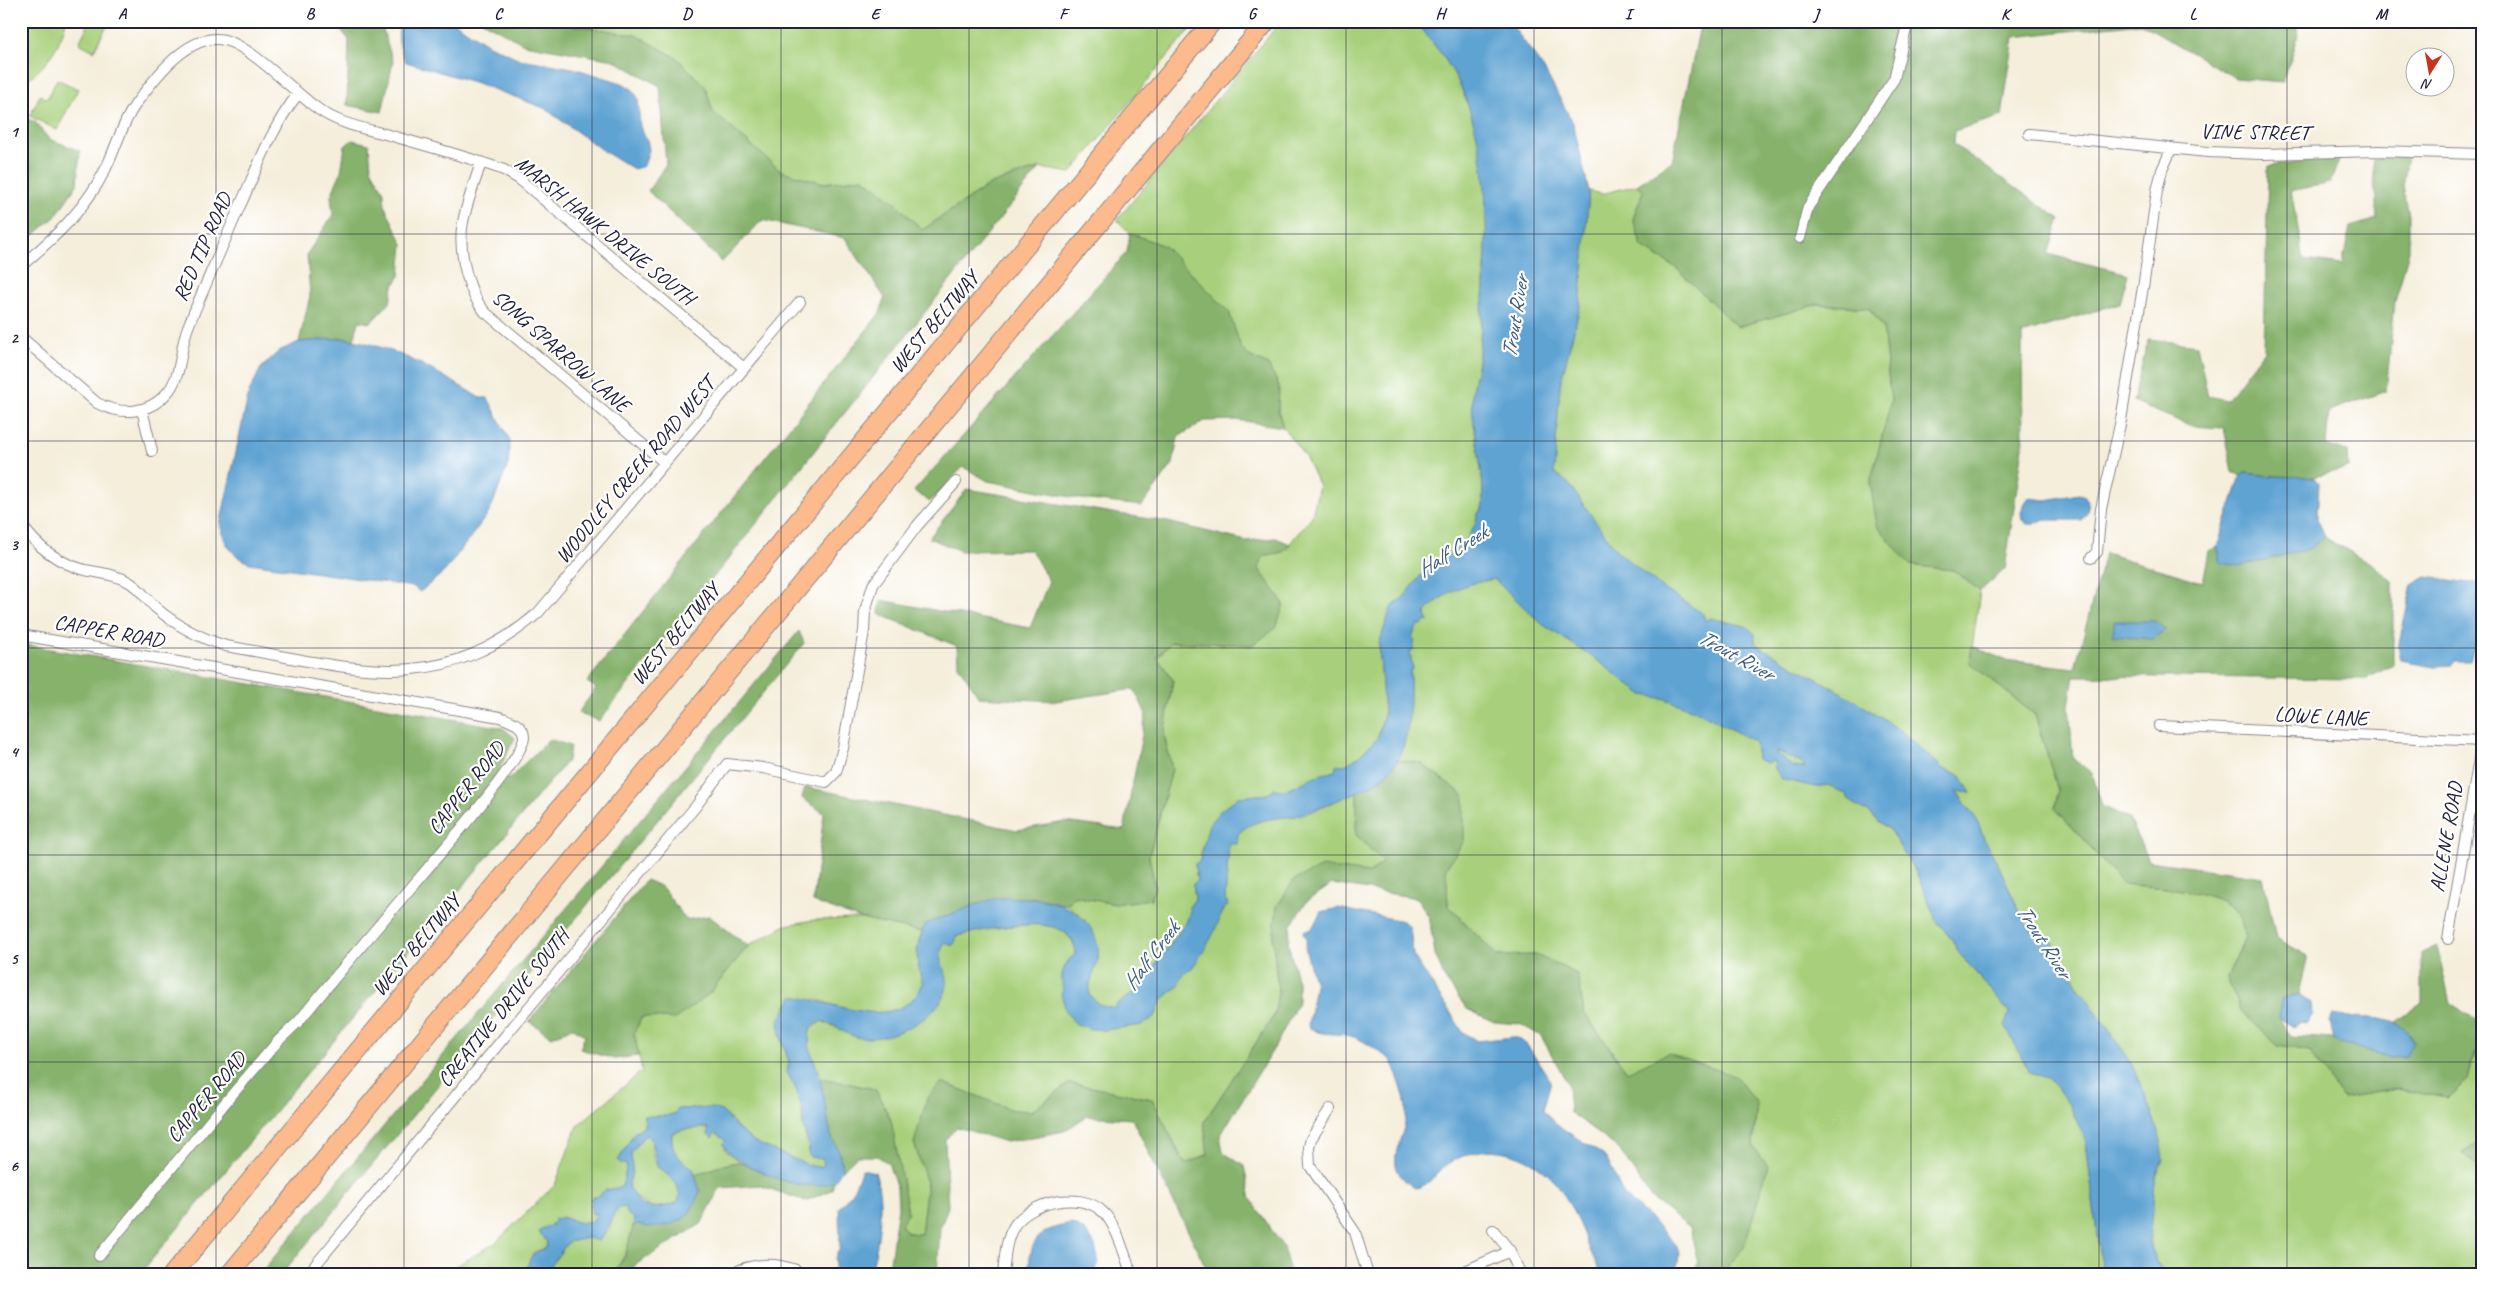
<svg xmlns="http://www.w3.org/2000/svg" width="2503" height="1296" viewBox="0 0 2503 1296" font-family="Caveat,sans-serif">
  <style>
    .green { fill: #a8d07c; stroke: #65795c }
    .forest { fill: #86b26c; stroke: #546a54 }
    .water { fill: #5ea3d3; stroke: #406287; fill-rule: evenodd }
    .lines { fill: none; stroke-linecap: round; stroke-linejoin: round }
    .minor-casing { stroke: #8c888b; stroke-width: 12 }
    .motorway-casing { stroke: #8c888b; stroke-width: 20 }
    .minor { stroke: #fff; stroke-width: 10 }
    .motorway { stroke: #fcba8d; stroke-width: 18 }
    .grid { fill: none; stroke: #22223b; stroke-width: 1; stroke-opacity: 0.55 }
    .labels { text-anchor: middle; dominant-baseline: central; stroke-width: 4.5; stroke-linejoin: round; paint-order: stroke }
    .street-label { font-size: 21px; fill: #22223b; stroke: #fff }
    .water-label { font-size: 22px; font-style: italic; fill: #3d5c7f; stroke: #fff }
    .neatline { fill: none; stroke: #22223b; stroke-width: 2 }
    .grid-label { font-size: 16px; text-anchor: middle; font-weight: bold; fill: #22223b }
  </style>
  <rect width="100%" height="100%" fill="#fff"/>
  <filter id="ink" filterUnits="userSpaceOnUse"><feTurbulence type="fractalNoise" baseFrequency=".02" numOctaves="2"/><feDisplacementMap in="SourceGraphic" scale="10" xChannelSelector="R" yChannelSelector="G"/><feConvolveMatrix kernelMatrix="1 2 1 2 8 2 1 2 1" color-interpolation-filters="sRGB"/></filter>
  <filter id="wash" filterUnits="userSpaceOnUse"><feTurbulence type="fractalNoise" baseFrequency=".0096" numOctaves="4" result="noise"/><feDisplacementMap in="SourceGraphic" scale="20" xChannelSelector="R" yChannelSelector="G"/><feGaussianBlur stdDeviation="1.12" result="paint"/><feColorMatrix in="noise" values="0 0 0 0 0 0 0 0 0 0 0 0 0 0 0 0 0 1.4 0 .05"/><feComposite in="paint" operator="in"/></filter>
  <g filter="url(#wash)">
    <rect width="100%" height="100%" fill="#f5eedb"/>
    <path class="green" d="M21,21H66C60,47 45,70 21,83Z
      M90,21H109L94,51L79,43Z
      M547,21H1197L1071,173L1040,168L991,184L922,230L897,204L863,178L824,183L781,171L713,112L705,86L677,58L636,35Z
      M1281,21H1413L1420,26C1433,44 1450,63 1459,83C1499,170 1485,260 1479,352C1478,367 1472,382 1472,397C1472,433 1487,477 1482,510L1478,513L1475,525L1463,546L1422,574L1404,597L1391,608L1379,644L1384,714L1377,739L1358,757L1347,764L1336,766L1335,771L1314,777L1305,784L1269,794L1238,797L1219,812L1200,854V861L1195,864L1197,882L1193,884L1195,899L1189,907L1190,911L1187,921L1137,991L1116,1005V1008L1102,1006L1089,995L1091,973L1099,958L1079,914L1067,905L1073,896L1115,904L1155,887L1149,856L1172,769L1164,735L1173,680L1157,658L1171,642L1252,645L1284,604L1259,569L1263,555L1283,552L1312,516L1319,486L1306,458L1283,427L1278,410L1279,386L1268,365L1249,356L1241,348L1229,312L1164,246L1130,233L1117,220Z
      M57,79L78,89L57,130L30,116L40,95L47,99Z
      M1637,185L1643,191L1633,219L1642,247L1675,267L1737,327L1818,304L1868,308L1883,327L1891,401L1870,483L1910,565L1953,570L1980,591L1970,663L2035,715L2058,791L2055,808L2123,884C2154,888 2219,887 2238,915C2242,921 2243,931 2245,937L2227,978L2278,1046L2310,1051L2342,1098L2397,1089L2447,1098L2468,1080L2475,1053L2482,1051V1139L2463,1154L2477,1165L2482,1163V1275H2169C2165,1272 2159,1268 2157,1265C2144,1242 2152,1183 2162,1160L2079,987L2051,939L2038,938L2023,919L1996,860L1986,844L1977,820L1956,790L1970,793L1960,775L1943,769L1902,732L1856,701L1755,644L1706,621L1702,613L1662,588L1617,551L1568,483L1553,473L1560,385L1580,306L1589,191L1601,194Z
      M1495,579L1542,624L1594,658L1643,694L1666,699L1701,713L1755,742L1757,759L1774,761L1775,769L1782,779L1815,787L1827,784L1846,794L1850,801L1868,812L1890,831L1918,876L1936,920L1953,941L1959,953L2009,1012L2030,1073L2047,1078L2055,1085L2070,1106L2086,1141L2099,1251L2105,1275H1721L1744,1247L1757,1103L1627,1072L1584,1013L1577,974L1536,955L1497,956L1448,905L1446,868L1464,841L1421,763L1396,760C1410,728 1410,705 1410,671L1413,669C1411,660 1408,648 1411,638C1418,617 1439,595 1460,586C1470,582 1484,582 1495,579Z
      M1777,751L1803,764L1804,768L1792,767L1784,758L1776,754Z
      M1357,792L1356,835L1383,861L1370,873L1322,867L1273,940L1278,991L1275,1014L1204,1122L1208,1154L1185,1164L1152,1099L1070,1083L1032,1111L1012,1110L942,1082L914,1143L927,1183L921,1234L908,1233L901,1225L891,1120L875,1089L820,1078L809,1045L810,1028L821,1021L858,1037L887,1035L945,972C940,963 937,953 944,944C953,931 1032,922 1049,925C1062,927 1075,940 1076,953C1044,979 1074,1005 1091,1029L1104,1030L1142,1025L1156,1016C1158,1002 1168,993 1179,986L1180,977L1193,967L1228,903L1225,899L1229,843L1248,824L1271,818L1296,816Z
      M861,919L922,932C914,948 917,967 923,983C903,1029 852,1011 815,999L780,1035L789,1062L787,1072L796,1089L802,1109L803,1125L810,1157L823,1159L824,1165L820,1168L811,1166L754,1142L738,1129L732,1120L699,1108L677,1109L676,1113L666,1116H645L644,1127L634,1133L618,1161L627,1165L622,1187L590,1200L593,1203L592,1214L598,1213C587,1231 579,1221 561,1217L540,1233L547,1242L546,1248L534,1252L527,1266L528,1275H441L495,1243L555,1185L577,1126L642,1071L634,1033L642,1017L709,994L748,946L786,925L814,920Z
      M708,1128L713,1137L715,1133L726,1141L725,1150L740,1162C725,1163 710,1170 695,1175L693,1168C679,1160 670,1151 672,1133L686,1129Z
      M645,1135L651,1138C653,1144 651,1153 654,1159C661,1174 686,1181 678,1202C655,1212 642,1208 628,1187L632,1171L631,1152Z
      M621,1207L626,1208V1213L634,1219C632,1241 625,1258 612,1275H544L568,1242L608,1231L616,1210Z"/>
    <path class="forest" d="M334,21H384L382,27L393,62L382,112L347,105L349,40Z
      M482,21H547L636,35L677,58L705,86L713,112L781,171L824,183L863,178L897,204L922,230L991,184L1040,168L599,721L578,713L596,688L587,682L880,313L885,298L845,238L762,220L722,262L648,191L666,164L660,86L614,60L524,44Z
      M1701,21H2296L2298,37L2283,82L2235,78L2141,23L2014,37L2002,116L1954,131L1953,144L2060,219L2048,254L2128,274L2120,303L2022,334L2023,447L2005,569L1980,591L1953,570L1910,565L1877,525L1870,483L1891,401L1883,327L1869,308L1818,304L1737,327L1675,267L1642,247L1633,219L1643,191L1637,185L1672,161Z
      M24,118L35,122L49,139L80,151L77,185L55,217L23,244L21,242V119Z
      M352,140L369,144L371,168L384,192L385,207L403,244L400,276L393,286L390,303L370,323L359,321L354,340L343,338L299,342L310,296L307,254L333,215L331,196L341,172L345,146Z
      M2408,156L2403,187L2409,214V251L2395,302L2386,391L2329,411L2326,445L2347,452L2348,468L2313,477L2270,476L2245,473L2241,476L2233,471L2224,428L2192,426L2133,402L2148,339L2197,345L2208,396L2227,400L2264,351L2268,166L2340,158L2330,183L2291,191L2304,260L2342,265L2350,227L2377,219L2373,159Z
      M1130,233L1164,246L1229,312L1241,348L1249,356L1268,365L1279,386L1278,410L1283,427L1237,420L1204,421L1178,437L1173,464L1142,506L1081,499L988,481L963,467L930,502L914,491L1127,252Z
      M967,489L1168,522L1246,541L1276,538L1290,544L1283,552L1263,556L1259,569L1284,604L1276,628L1253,645L1171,642L1157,657L1173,680L1164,735L1172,769L1149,856L1155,887L1151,899L1115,904L1074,896L1067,905L1033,897L926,924L922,932L861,919L813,902L824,813L802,798L805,787L1017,830L1065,822L1124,830L1146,714L1134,689L1056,701L979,697L958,665L957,646L879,614L881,600L1030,628L1049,581L1031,550L961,551L929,538Z
      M2324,537L2372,564L2393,582V665L2365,679L2074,676L2069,706L2073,759L2092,773L2102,806L2128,818L2149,861L2263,877L2276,938L2308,956L2299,994L2283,999L2279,1017L2291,1036L2332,1039L2389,1057L2405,1056L2412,1043L2410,1035L2396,1022L2422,1003V953L2437,946L2450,1003L2482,1023V1051L2474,1053L2468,1080L2447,1098L2397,1089L2342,1098L2310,1051L2278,1046L2240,1010L2227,978L2245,937C2243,931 2242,921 2238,915C2219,887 2154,888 2123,884L2055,808L2058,790L2035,715L1970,663L1972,646L2005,660L2075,668L2105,553L2203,582L2209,551L2217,547L2221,563L2309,549Z
      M799,631L804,643L281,1275H259Z
      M21,644L503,728L515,738L498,771L509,779L549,739L570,746L568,760L139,1275H52L21,1269Z
      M1396,760L1421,763L1464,795V841L1446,868L1448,905L1497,956L1536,955L1577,974L1584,1013L1627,1072L1668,1053L1735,1076L1757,1103L1753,1146L1768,1166L1744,1247L1721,1275H1692L1698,1263L1690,1228L1651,1198L1619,1149L1570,1112L1568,1084L1541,1036L1520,1024L1494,1022L1467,1009L1445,979L1435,954L1429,917L1417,898L1332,884L1306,902L1291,925L1288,944L1298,982V1002L1277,1043L1220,1136L1223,1152L1244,1166L1251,1199L1283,1247L1291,1275H1210L1132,1119L1087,1116L1064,1131L1006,1142L957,1127L945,1140L948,1207L940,1229L937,1275H892L890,1262L898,1207L897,1188L888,1163L877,1156H857L842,1170L840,1154L831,1136L820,1078L875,1089L891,1120L908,1212L901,1225L908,1233L921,1234L927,1183L914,1143L927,1098L942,1082L1012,1110L1032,1111L1070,1083L1152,1099L1185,1164L1208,1155L1204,1122L1275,1014L1278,991L1273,940L1277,906L1294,880L1322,867L1370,873L1383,862L1356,835L1357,792L1382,777Z
      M646,880L662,887L686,920L709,916L748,946L709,994L675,1019L642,1017L634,1033L639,1056L614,1059L580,1049L585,1035L572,1027L552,1037L529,1021Z
      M2482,1139V1163L2477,1165L2463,1154Z
      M740,1162C773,1175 798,1191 834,1181L832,1190L805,1201L759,1185L720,1188L701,1224L635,1265L628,1275H612L625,1257L633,1226L700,1191L695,1175C710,1170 725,1163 740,1162Z"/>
    <path class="water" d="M401,21H452L489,45L520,59L573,68L622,83L632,89L638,98L640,127L647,139L649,150L644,166L634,169L605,152L544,108L477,83L406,62C400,50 395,35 401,21Z
      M1413,21H1509L1544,69L1573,123L1589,191L1580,306L1560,385L1554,473L1568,483L1617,551L1662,588L1702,613L1706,621L1710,618L1746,626L1755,634V644L1856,701L1902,732L1943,769L1960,775L1971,793L1956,791L1977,820L1986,844L1996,860L2023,919L2038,938H2050L2079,987L2131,1062L2159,1132L2163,1160L2156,1174L2149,1240L2157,1265L2169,1275H2105L2099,1251L2086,1141L2070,1106L2055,1085L2047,1078L2030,1073L2005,1025L2009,1012L1959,953L1953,941L1936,920L1918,876L1890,830L1868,812L1850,801L1846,794L1828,785L1815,787L1782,779L1775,769L1774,761L1767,763L1757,759L1755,742L1701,713L1666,699L1643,695L1594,658L1542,624L1494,579C1463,585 1448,589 1425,613L1429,622L1425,621L1422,625H1418L1412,637L1415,640L1413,650L1410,651L1413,669L1410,671C1410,706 1413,753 1382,778C1370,787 1355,793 1341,799C1326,805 1311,813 1295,816C1273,819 1254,818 1238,834L1237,844H1229L1225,899L1228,906L1223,909C1218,928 1206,949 1194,965C1187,973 1181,974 1179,986C1168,993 1158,1002 1156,1016L1142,1025L1104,1030L1091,1029L1076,1024L1066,1012L1061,993L1063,991C1060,975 1063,964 1076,954C1074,905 984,931 956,936V941L952,946L945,942C933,964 949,967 947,986C942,1019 886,1044 856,1037C844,1034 833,1023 822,1021L810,1029L809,1045L820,1078L831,1136L840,1154L842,1170C839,1174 836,1180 832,1182C822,1187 808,1186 797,1184C781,1182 729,1160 723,1144L726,1141L715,1133L712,1138L708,1134V1128L686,1129L672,1133C670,1151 679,1160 693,1168L700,1191C697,1198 694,1207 689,1213C678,1227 653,1230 638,1224L633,1226L634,1219L626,1213V1208L621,1207C612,1213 609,1230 599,1241L588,1238L568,1242L544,1275H528C527,1259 531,1253 546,1248L547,1242L539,1232L541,1229L552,1225L555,1219C574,1214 585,1235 598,1213L592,1214L590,1205L593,1203L590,1199L593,1197H597L605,1190L622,1187L627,1165L621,1164L618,1161L634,1133L644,1127L645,1116H666L676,1113L677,1109L712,1108L722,1111L738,1129L754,1142L811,1166L820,1167L824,1165L823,1159L810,1157L808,1153L810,1148L803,1125L802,1109L796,1089L787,1072L789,1062L780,1035L779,1020L793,996C834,1002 900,1036 923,983C915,961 915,946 926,924C948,916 971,905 994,899C1001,897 1010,898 1017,898C1052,897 1091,909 1098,947C1101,963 1088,978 1089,995L1102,1006L1116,1008V1005L1137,991L1187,921L1190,911L1189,907L1195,899L1193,884L1197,881L1195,864L1200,861L1209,824L1219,812L1238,797L1269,794L1274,788C1288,795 1303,781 1315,776C1321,774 1329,773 1335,771L1336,766L1347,764L1358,757L1377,739L1384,714L1379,644L1391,608L1404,597L1422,574L1463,546L1475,525L1478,513L1482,510C1487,476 1472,433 1472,397C1472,383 1478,370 1479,356C1485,263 1499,171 1459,83C1450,63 1433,44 1420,26ZM1777,751L1803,764L1805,768L1792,767L1784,758L1776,754ZM645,1135L651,1138L657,1167C668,1175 684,1186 678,1202C667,1207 647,1212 638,1201C635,1197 632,1192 628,1187L632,1171L631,1152Z
      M343,338C397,347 434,370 480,398H488L510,441L508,465L490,511L445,571L420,592L414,587L250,563C231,555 225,545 220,525L249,392L261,368L279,351L299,342Z
      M2245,473L2270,476L2313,477L2319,483L2317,519L2324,537L2309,549L2239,566L2221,563L2217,547L2241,476Z
      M2079,494L2085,496C2089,507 2089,512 2081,520H2044L2034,524H2027L2022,520L2021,512L2028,498L2046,500Z
      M2426,577L2478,584L2482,587V619L2470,661H2454L2451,665L2435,666L2401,660L2398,647L2412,585Z
      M2114,621H2155L2166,630L2153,639L2113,636Z
      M1338,908L1403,921L1410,927L1413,955L1463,1032L1477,1041L1513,1037L1519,1039L1527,1045L1551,1081L1543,1110L1557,1125L1603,1155C1614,1166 1615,1182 1624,1195C1631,1201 1675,1241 1677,1246C1681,1254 1678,1269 1672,1275H1602C1587,1247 1577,1214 1560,1188C1541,1161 1501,1142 1469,1154C1462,1156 1454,1160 1448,1164C1436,1172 1431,1186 1415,1188C1376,1164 1408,1140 1406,1110C1406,1099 1397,1073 1392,1063C1390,1058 1385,1056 1381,1053C1371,1046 1363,1040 1351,1036C1339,1032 1317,1037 1308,1026L1315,985L1305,947L1307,938L1303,933L1305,930H1311L1321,912Z
      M2299,994L2312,1002L2313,1014L2306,1025L2299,1022L2294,1026L2279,1017L2283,999Z
      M2333,1015C2359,1021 2403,1010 2413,1043L2405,1056L2389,1057L2334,1041L2330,1021Z
      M862,1169L875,1172C885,1204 879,1243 870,1275H835V1258L840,1248L839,1208L852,1193Z
      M1071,1224C1091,1230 1095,1243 1099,1263L1093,1275H1023C1029,1269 1029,1265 1030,1257C1034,1233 1049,1228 1071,1224Z"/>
  </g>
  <g filter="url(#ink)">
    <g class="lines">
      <g class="minor-casing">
        <path id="minor" d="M2029,134L2208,152L2262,154L2378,151L2482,154
          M481,162C475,183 465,206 462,228C459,254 468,293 485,312L665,463
          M1800,238L1808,207L1894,79L1908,21
          M21,266C55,237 85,210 105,170C116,149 121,125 135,105C153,80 184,38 217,39C246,39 293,92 318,109C337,123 362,128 385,134C424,145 465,156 504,170L519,179L744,368
          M21,337L97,403C120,415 147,415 166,394C183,376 179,349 188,327C204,287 222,248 239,208C257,169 271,128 298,94
          M142,410L152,451
          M21,524C37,547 58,563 85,570C100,573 115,574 129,582C140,588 147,600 156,608C177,626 200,638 226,646C345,666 436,701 538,613L800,302
          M2091,558L2097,552L2101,509L2121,420L2144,281L2157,191L2162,170L2172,148
          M21,635L500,717C509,721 524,724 524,737C523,761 440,853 421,876C380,924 339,972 299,1021L279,1040L230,1097L99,1256
          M2159,726L2482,741
          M2448,939L2482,742
          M1330,1109L1311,1139L1309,1147L1310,1166L1355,1232L1368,1275
          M1493,1230L1510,1251L1521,1275
          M307,1275L696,806L727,764L763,768L826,782L836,772L843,748L864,631L865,611L873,585L917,526L956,482
          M729,1275C751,1263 774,1262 796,1270
          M1003,1275C1005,1258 1005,1241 1014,1226C1030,1202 1080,1190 1103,1212C1117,1225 1125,1257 1132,1275
          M1456,1275L1510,1251"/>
      </g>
      <g class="motorway-casing">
        <path id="motorway" d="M172,1275L1213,21
          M229,1275L1267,21"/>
      </g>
      <use href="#minor" class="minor"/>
      <use href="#motorway" class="motorway"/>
    </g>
  </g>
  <path class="grid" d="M216,21V1275M404,21V1275M592,21V1275M781,21V1275M969,21V1275M1157,21V1275M1346,21V1275M1534,21V1275M1722,21V1275M1911,21V1275M2099,21V1275M2287,21V1275M21,234H2482M21,441H2482M21,648H2482M21,855H2482M21,1062H2482"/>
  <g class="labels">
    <g class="street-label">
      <text transform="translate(2255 132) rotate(1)">VINE STREET</text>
      <text transform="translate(605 230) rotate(39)">MARSH HAWK DRIVE SOUTH</text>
      <text transform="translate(202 247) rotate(-66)">RED TIP ROAD</text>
      <text transform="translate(934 322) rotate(-50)">WEST BELTWAY</text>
      <text transform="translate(561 351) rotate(41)">SONG SPARROW LANE</text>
      <text transform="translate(635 470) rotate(-50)">WOODLEY CREEK ROAD WEST</text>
      <text transform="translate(109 631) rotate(10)">CAPPER ROAD</text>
      <text transform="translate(675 634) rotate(-50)">WEST BELTWAY</text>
      <text transform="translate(2321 716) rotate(3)">LOWE LANE</text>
      <text transform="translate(466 788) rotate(-52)">CAPPER ROAD</text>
      <text transform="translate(2446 837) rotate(-80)">ALLENE ROAD</text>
      <text transform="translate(416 945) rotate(-50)">WEST BELTWAY</text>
      <text transform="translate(503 1008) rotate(-51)">CREATIVE DRIVE SOUTH</text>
      <text transform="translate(206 1097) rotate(-50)">CAPPER ROAD</text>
    </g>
    <g class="water-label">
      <text transform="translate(1515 317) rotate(-81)">Trout River</text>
      <text transform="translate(1452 551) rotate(-32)">Half Creek</text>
      <text transform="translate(1736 655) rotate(29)">Trout River</text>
      <text transform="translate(2044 941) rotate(57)">Trout River</text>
      <text transform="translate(1151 956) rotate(-53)">Half Creek</text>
    </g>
  </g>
  <rect width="2503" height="1296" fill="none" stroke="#fff" stroke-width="55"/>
  <g transform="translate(2430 72) rotate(191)"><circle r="24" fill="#ffffff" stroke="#a7a7b1"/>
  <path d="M0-4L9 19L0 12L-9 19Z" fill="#c8321e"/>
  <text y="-8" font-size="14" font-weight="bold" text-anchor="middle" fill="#22223b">N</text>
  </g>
  <rect x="28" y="28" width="2448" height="1240" class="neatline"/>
  <g class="grid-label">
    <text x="122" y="19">A</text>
    <text x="310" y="19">B</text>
    <text x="498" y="19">C</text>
    <text x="687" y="19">D</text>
    <text x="875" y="19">E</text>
    <text x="1063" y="19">F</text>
    <text x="1252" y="19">G</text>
    <text x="1440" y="19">H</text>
    <text x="1628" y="19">I</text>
    <text x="1816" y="19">J</text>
    <text x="2005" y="19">K</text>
    <text x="2193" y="19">L</text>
    <text x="2381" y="19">M</text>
    <text x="14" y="137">1</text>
    <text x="14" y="343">2</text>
    <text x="14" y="550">3</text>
    <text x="14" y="757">4</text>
    <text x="14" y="964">5</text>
    <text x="14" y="1171">6</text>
  </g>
</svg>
